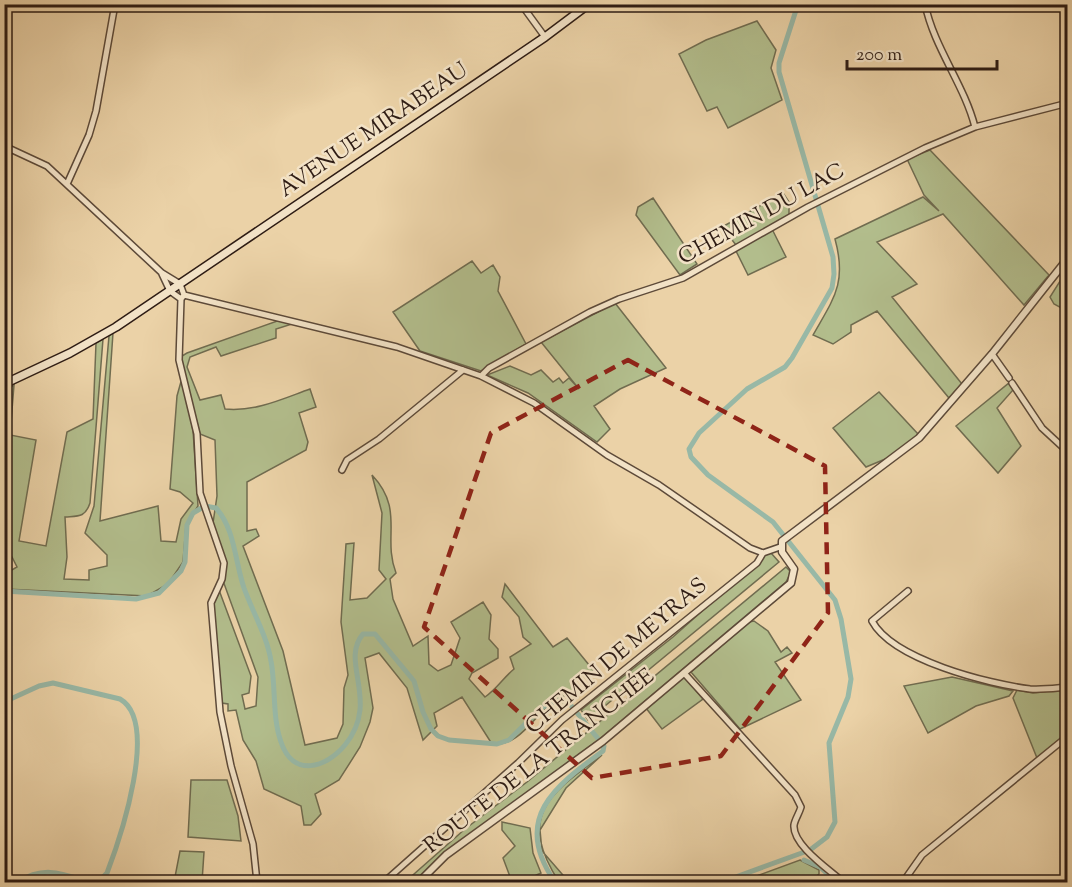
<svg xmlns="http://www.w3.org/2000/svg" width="1072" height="887" viewBox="0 0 1072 887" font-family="'Sorts Mill Goudy',serif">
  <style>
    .green { fill: #b2bd8c; stroke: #706c50; stroke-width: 1.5 }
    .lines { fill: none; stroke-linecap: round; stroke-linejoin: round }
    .canal { stroke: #98b8a6; stroke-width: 5 }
    .minor-casing { stroke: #5d4a39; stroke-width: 8 }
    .tertiary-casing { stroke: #5d4a39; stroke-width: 9 }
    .secondary-casing { stroke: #2e1c14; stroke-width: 10 }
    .minor { stroke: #f2e2c6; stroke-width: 5 }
    .tertiary { stroke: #f2e2c6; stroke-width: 6 }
    .secondary { stroke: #f2e2c6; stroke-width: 7 }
    .marked { fill: none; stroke: #8f2418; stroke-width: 4.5; stroke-dasharray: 12 8; stroke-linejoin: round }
    .labels { text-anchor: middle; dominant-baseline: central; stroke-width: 5; stroke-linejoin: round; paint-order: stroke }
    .street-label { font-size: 22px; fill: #2e1c14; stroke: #f2e2c6 }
  </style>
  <rect width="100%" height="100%" fill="#ebd2a7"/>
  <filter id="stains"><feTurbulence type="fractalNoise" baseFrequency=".00333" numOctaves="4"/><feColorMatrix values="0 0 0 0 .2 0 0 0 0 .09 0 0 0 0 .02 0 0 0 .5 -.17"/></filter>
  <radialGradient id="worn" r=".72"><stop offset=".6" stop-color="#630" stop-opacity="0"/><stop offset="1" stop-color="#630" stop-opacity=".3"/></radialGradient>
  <path class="green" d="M757,21L776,50L771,68L782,100L728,128L717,107L707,111L679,54L706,40Z
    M930,150L1049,275L1024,305L943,214L877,242L917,284L892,297L962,384L949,398L877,311L851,325V332L833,344L813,335C834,298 847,283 835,239L923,197L939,211L924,195L907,159Z
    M783,193L789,202V216L736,245L722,227Z
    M653,198L697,264L680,275L636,215L638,207Z
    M772,229L786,257L748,275L735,249Z
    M472,261L481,273L493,265L500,277L498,291L526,344L481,371L420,351L393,312Z
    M1067,270V309L1065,310L1054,304L1050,297Z
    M615,303L666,368L620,389L594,406L610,429L597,442L528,393L487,375L510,366L531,375L541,370L553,382L559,378L563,383L569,378L579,389L541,342Z
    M280,320L292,324L276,329V338L221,356L216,347L190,357L187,367L200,400L221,395L225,409C255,412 282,399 310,389L316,407L299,413L308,442L306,450L247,482V531L256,529L259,536L243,546L283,651L305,745L337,738L343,724L344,688L348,675L341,622L346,544L354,543L350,600L367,598L386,579L379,570L382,513L372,475C405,510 382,537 396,573L390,579L393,599L413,646L428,636L429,664L438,671L451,665L460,638L451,622L483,602L491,615L489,639L498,649V658L472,673L469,679L485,697C497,689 503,678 514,669L510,657L531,644L523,637L519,617L502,597L505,584L553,647L567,638L594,671L590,675L584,671L571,680L576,689C567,695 557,699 548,706C531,721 517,747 492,744L462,697L434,713L437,726L423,740L407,688L379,653L365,658L373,708L370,722L360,747L339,780L315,794L321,814L311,825H304L301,806L264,789L256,761L243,740L236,710L228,711V704L222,703L211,608L219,590L251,676L249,693L242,695L245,709L256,706L258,677L222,578L224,556L213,523L217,496L215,440L200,434L181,361L182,356L187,353Z
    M113,333L100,521L158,506L161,541L176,542L181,519L193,503L180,492L170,489L177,396L182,378L193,430L198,506L186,525L183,562L168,584L147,596L5,589V574L17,567L12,557H5L4,390L14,385L10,435L36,440L19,541L46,546L67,432L93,419L96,343L103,339L90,503C85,518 78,516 65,517L67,557L64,579L89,580V570L107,566V555L85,533L94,506L109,336Z
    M1009,383L1013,390L997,408L1021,446L998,473L956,426Z
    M879,392L918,434L895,455L866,467L833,428Z
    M771,553L779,562L588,720L581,710L673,637L765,555Z
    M786,567L791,572L786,582L601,738L445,853L416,882H405L465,829L527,782Z
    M754,621L768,631L781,652L787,647L792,653L775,662L801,700L740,729L691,672L749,622Z
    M684,676L703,699L662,729L646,708Z
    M952,677L1013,691L1009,696L976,706L928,733L904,686Z
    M1067,689V733L1037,758L1013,698L1017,690L1033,693Z
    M602,755L566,788L540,830L542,851L569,882H559C517,816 548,795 602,755Z
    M191,780H227L238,816L241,841L188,837Z
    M502,822L530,828L533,853L541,873L532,877V882H512L503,858L515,846L502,830Z
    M180,851L204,852L202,882H174Z
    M800,860L819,870V874L810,882H740Z"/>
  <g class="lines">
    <path class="canal" d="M4,591L136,599L159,593L181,571L185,562L187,525L193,513L205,506L216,508C235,529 235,562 244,588C253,613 267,636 271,661C276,687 272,717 281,742C293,778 326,768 345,745C381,701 339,662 363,634H375L414,681L423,712L431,729L438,736L449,740L497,744L509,740L541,708L560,700L569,703L604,746L603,751C555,786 511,819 555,882
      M4,702L39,686L53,683L120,699C160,722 120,839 107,873L100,880L91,882
      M804,860L820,867L836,882
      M18,882C44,865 63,874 89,882
      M722,882L810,850L827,837L835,822L829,743L848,697L851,679L841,619L835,600L773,522L708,475L691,457L689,449L699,433L747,389L785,367L792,358L832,288L834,274L833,257L779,72V63L798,4"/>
    <g class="minor-casing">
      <path id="minor" d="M521,4L545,37
        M925,4C934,48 964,84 975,127
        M4,146L47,166L162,273L180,284L184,295L181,299L179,360L197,434L200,493L224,563L222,579L211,603L220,712L231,766L253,844L257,882
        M67,184L89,135L96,111L115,4
        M162,274L170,291L181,299
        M184,295L397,347L481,376L534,403L607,455L659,485L750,548L763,553L780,547
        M992,354L1009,378
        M481,376L489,368L590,312L619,299L683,278L808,207L925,148L975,127L1068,103
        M1012,383L1042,428L1068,452
        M342,470L347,460L379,439L463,370
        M908,591L872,621C893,660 989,684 1030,689C1042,690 1056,688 1068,687
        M684,673L795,795L801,807C799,814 795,819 794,825C792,845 830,870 843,882
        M384,882L518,763L562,720L757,563L763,553
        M903,882L922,855L1068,736"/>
    </g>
    <g class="tertiary-casing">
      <path id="tertiary" d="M419,882L446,855L603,741L791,583L794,569L782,552V541L919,438L992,354L1068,258"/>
    </g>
    <g class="secondary-casing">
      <path id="secondary" d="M4,384L70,353L116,327L545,37L589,4"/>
    </g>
    <use href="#minor" class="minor"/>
    <use href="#tertiary" class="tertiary"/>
    <use href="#secondary" class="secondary"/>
  </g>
  <path class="marked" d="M628,360L825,466L828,613L721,756L592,778L424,627L491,433Z"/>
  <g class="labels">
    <g class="street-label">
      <text transform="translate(374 131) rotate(-34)">AVENUE MIRABEAU</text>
      <text transform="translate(762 215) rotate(-29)">CHEMIN DU LAC</text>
      <text transform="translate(617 657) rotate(-40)">CHEMIN DE MEYRAS</text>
      <text transform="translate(540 762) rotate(-38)">ROUTE DE LA TRANCHÉE</text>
    </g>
  </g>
  <rect width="1072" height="887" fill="none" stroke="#ebd2a7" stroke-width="24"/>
  <rect x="6" y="6" width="1060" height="875" fill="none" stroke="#2e1c14" stroke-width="3"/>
  <rect x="12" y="12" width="1048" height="863" fill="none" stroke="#2e1c14" stroke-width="1.5"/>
  <path d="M847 60v9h150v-9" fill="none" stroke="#2e1c14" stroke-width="3"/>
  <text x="856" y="60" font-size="18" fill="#2e1c14" stroke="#f2e2c6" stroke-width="4.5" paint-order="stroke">200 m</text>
  <rect width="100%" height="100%" filter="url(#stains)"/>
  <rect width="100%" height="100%" fill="url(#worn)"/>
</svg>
